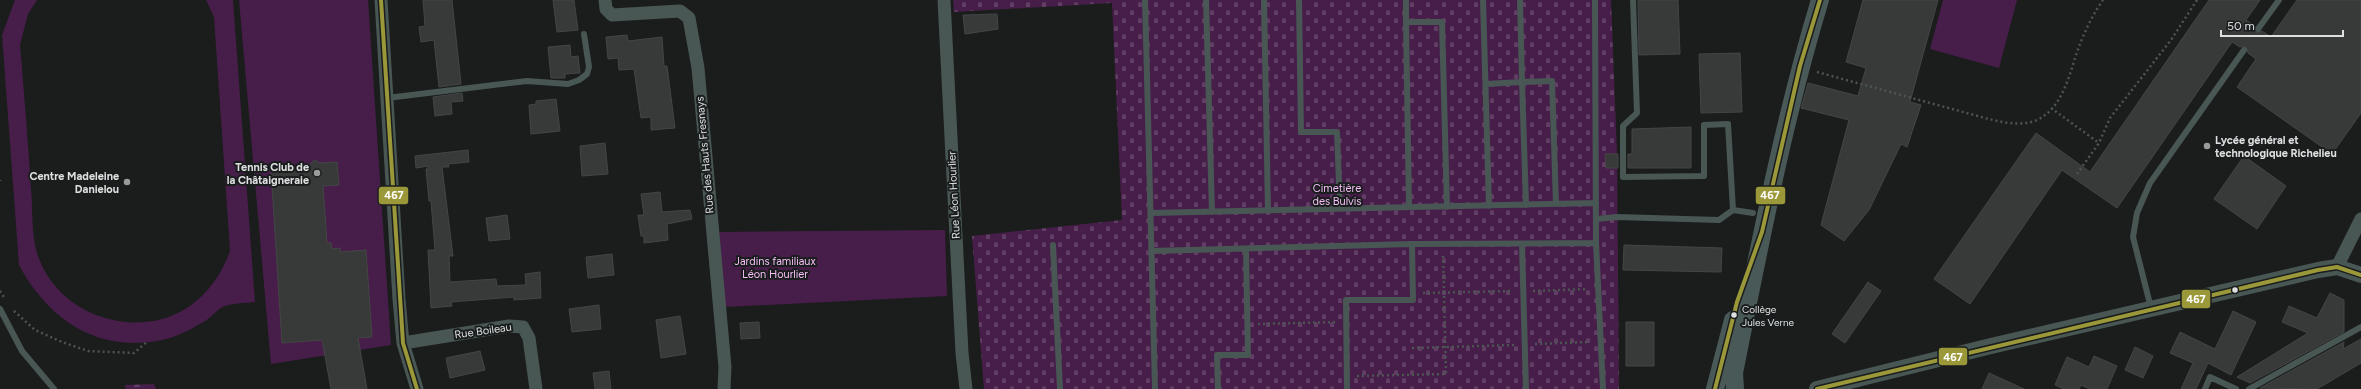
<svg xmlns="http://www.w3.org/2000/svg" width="2361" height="389" viewBox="0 0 2361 389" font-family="Figtree,sans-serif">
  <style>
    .green { fill: #471e4a }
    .forest { fill: url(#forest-firs) }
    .cemetery { fill: url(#cemetery-stones) }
    .building { fill: #383a3a; stroke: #444645 }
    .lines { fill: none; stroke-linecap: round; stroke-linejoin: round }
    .path { stroke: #4b5552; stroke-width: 2.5; stroke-dasharray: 2 3; stroke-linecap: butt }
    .service { stroke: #485754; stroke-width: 6 }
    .minor { stroke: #485754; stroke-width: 13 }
    .tertiary { stroke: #485754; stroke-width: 16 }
    .secondary { stroke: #495957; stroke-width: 18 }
    .bus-1-casing { stroke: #1a1d1d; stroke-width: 7 }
    .bus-1 { stroke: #9b983a; stroke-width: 4 }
    .poi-dot { fill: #9a9b9b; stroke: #1a1d1d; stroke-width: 1.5 }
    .bus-dot { fill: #dee0e0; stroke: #1a1d1d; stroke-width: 1.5 }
    .labels { text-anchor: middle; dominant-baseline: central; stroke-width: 4; stroke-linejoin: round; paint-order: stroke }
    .bus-label { font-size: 10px; fill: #dee0e0; stroke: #1a1d1d; text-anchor: start }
    .poi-label { font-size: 11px; font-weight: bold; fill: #dee0e0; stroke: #1a1d1d; text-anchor: end }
    .street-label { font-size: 11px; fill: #dee0e0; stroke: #1a1d1d }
    .park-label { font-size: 11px; fill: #f5bff6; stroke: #1a1d1d }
    .line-badge { stroke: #1a1d1d; stroke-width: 1.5 }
    .badge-label { font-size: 11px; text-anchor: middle; font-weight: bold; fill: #fff }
  </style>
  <defs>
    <pattern id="forest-firs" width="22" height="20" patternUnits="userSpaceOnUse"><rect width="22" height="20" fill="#471e4a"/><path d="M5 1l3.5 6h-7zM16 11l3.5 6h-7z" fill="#613e64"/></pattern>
    <pattern id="cemetery-stones" width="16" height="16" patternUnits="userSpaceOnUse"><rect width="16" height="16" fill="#471e4a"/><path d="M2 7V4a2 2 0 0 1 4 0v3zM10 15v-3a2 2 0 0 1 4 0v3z" fill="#613e64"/></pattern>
  </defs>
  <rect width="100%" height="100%" fill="#1b1c1c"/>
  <path class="green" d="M15,0H37L28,14L20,45C24,93 28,141 31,189C33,209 31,234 37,253C53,303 104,329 154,321C192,314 218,285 230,251L214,17L206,0H233L255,302C246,303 234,303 225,306C219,308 213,315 208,319C197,326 183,334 170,338C103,356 50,323 19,265L2,35Z
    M239,0H368L391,345L271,364Z
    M1943,0H2017L1999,68L1930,49Z
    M945,230L947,296L725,307L719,232Z"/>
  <path class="forest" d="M154,384L156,389H126L125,385Z"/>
  <path class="cemetery" d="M953,0H1611L1617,154L1619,389H984L972,236L1122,220L1112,3L954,12Z"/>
  <path class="building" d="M423,0H452L461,84L439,87L434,40L421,42L419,27L425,26Z
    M553,0H574L578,30L557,32Z
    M1638,0H1678L1680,54L1639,55Z
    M1863,0H1938L1910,102L1921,105L1907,147L1901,144L1869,210L1844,241L1821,225L1849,120L1801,108L1808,83L1858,96L1866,68L1846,62Z
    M2209,0H2260L2246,20L2255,26L2256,33L2262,31L2271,37L2297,0H2361V113L2332,154L2237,87L2256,59L2248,53L2246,46L2240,47L2232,42L2117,208L2062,170L1970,304L1934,279L2036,133L2090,172Z
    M997,14L998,29L965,34L963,15Z
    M627,35L628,41L662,37L664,66H667L675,128L651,130V117L641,118L634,69L619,70L618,58L608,59L606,37Z
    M570,45L571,57L578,56L580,73L565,74V78H551L548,47Z
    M1740,53L1742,112L1701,113L1699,54Z
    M462,93L463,101L451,102L452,114L435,116L433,97Z
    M556,99L560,131L531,134L529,105L536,104V101Z
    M1691,127V168H1628V154H1632V129Z
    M605,143L608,174L582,176L580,146Z
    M468,150L469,162L448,164L449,167H442L453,256H449L450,282L496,279L497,286L526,285L525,274L540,272L541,298L514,300V297L451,302L452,306L431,308L428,250H435L431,201H429L426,169H428V166L416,168L415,156Z
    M1605,154H1618V168H1606Z
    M2244,156L2286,186L2257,229L2214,199Z
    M315,160L320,163L337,162L339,185L323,186L327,243H331L332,249L340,248V252L366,250L372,337L358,338L367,389H331L322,340L282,343L271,170L305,168Z
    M660,192L662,212L690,210L692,219L667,224L668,240L644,243V236H641L638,215H644L641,194Z
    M507,215L510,239L489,241L486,218Z
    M1624,245L1722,248L1721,272L1623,270Z
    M612,254L614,275L588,278L586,257Z
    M1868,282L1881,291L1845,343L1832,334Z
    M2330,293L2344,300V332L2250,383L2237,377L2308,333L2282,322L2289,306L2317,318Z
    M599,305L601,329L572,332L569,309Z
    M2233,311L2256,322L2231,375L2208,363L2196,389H2181L2193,363L2170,353L2180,332L2215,349Z
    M680,316L686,354L661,358L656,320Z
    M759,322L760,338L741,339L740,323Z
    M1626,322H1654V366H1626Z
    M2361,339V363L2317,389L2260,388L2344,342L2343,349Z
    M2135,347L2153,356L2143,378L2125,370Z
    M480,351L485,370L450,378L446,358Z
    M2094,356L2117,366L2107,389H2090L2081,385L2079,389H2064L2055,385L2067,357L2089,367Z
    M609,371L611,389H595L593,373Z
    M1989,373L2024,389H1982Z"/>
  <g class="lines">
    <path class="path" d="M1817,72L1985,118C2001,122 2020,127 2037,120C2065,107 2070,69 2080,44C2086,29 2093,14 2103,0
      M2051,108L2099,143
      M2077,174L2099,143L2110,118L2171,40L2197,0
      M0,180V181
      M0,291L5,299
      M1533,291L1588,289
      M1423,293L1512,291
      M14,311L35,330L62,342L88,351L134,353L148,341
      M1258,324L1337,322
      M1535,344L1590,342
      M1412,348L1514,345
      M1357,376L1446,374L1443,253"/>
    <path class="service" d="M1145,0L1155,389
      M1206,0L1212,212
      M1264,0L1268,211
      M1299,0L1301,132H1337L1340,209
      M1406,0V22H1442L1447,207
      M1483,0L1489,206
      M1520,0L1522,82L1552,81L1556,204
      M1595,0L1596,243L1603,389
      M1633,0L1637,113L1623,126V177L1704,176V125L1728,124L1733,210
      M1406,22L1409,207
      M2258,29L2279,0
      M1486,84L1522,82L1526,205
      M387,98L527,81L568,84L579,80L587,74L589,67L584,34
      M1151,213L1596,203
      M1596,219L1617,217L1719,220L1733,210L1753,213
      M1053,245L1060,389
      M1522,245L1526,389
      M1152,251L1412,244L1596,243
      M2151,308L2133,237L2137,213L2150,183L2244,50
      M0,309L22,351L54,389
      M1218,389L1217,355H1248L1246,249
      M1347,389L1346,300H1413L1412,244
      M2205,389L2210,377L2236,389
      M2249,389L2361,327"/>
    <path class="minor" d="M381,0L399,299L403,343L417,389
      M605,0L606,9L612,15L680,11L689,18L698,68L725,367L724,389
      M944,0L962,353L966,389
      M2337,267L2361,219
      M403,343L509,326L523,327L529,338L536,389"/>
    <path class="tertiary" d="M1817,389L1991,346L2318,270L2337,267L2361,275"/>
    <path class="secondary" d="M1715,389L1733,320
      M1735,389L1734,373C1759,248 1783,122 1820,0"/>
    <g class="bus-1-casing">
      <path id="bus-1" d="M381,0L403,343L417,389
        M1715,389L1737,302L1762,232L1800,66L1820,0
        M1817,389L2318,270L2337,267L2361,275"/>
    </g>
    <use href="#bus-1" class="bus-1"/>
  </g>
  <g class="poi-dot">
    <circle cx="2207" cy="146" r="4"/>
    <circle cx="317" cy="173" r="4"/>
    <circle cx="127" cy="182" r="4"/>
  </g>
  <g class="bus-dot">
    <circle cx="2235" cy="290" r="3.5"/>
    <circle cx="1734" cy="315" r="3.5"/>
  </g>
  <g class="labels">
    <g class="bus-label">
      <text x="1742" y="309">Collège<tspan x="1742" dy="13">Jules Verne</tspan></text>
    </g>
    <g class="poi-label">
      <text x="2215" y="140" text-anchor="start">Lycée général et<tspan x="2215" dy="13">technologique Richelieu</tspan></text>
      <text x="309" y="167">Tennis Club de<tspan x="309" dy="13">la Châtaigneraie</tspan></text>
      <text x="119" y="176">Centre Madeleine<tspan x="119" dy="13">Danielou</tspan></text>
    </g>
    <g class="street-label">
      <text transform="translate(705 155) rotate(-95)">Rue des Hauts Fresnays</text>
      <text transform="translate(954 195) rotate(-93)">Rue Léon Hourlier</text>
      <text transform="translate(483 331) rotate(-8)">Rue Boileau</text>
    </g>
    <g class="park-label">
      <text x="1337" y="188">Cimetière<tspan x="1337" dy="13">des Bulvis</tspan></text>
      <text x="775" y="261">Jardins familiaux<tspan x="775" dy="13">Léon Hourlier</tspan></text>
    </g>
  </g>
  <g class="line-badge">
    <rect x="1755" y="186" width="31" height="19" rx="4" fill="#9b983a"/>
    <rect x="378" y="186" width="31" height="19" rx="4" fill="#9b983a"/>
    <rect x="2181" y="289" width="30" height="20" rx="4" fill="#9b983a"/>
    <rect x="1938" y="347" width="30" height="19" rx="4" fill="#9b983a"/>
  </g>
  <g class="badge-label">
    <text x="1770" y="199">467</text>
    <text x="394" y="199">467</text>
    <text x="2196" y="303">467</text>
    <text x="1953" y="361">467</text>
  </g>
  <path d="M2221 30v6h122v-6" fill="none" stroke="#dee0e0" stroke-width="2"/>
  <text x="2227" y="30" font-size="12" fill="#dee0e0" stroke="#1a1d1d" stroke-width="3" paint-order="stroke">50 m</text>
</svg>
